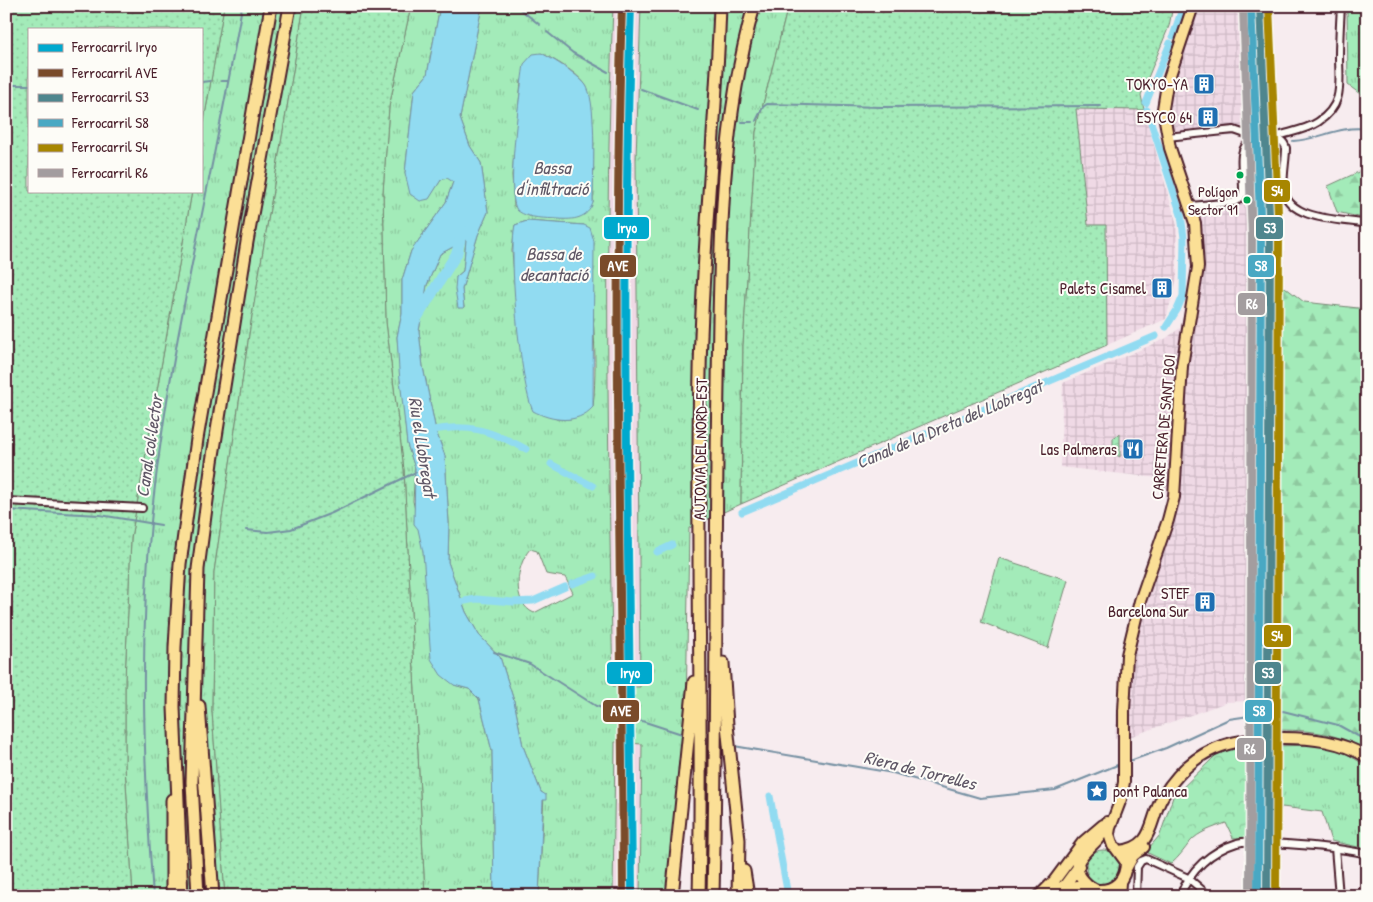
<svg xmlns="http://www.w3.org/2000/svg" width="1373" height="902" viewBox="0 0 1373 902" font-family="'Patrick Hand',sans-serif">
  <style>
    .built { fill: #efd9e5 }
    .industrial { fill: url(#industrial-grid) }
    .grass { fill: url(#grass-tufts); stroke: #768572; fill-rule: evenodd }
    .forest { fill: url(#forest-firs); stroke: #768572 }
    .park { fill: url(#park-crowns); stroke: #768572 }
    .garden { fill: url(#garden-dots); stroke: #768572 }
    .water { fill: #91dbf1; stroke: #7590a2 }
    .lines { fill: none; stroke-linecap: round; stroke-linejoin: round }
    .stream { stroke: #7590a2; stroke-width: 2 }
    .canal { stroke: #91dbf1; stroke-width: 7 }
    .river { stroke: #91dbf1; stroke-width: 11 }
    .street-casing { stroke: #4a1f2b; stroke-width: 10 }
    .primary-casing { stroke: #4a1f2b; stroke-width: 14 }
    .highway-casing { stroke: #4a1f2b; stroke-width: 15 }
    .street { stroke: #fdfcf7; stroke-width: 6 }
    .primary { stroke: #fbdf96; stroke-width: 10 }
    .highway { stroke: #fbdf96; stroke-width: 11 }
    .rail { stroke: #4a1f2b; stroke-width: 2; stroke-dasharray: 8 4; stroke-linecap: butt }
    .rail-1-casing { stroke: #fdfcf7; stroke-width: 11 }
    .rail-2-casing { stroke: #fdfcf7; stroke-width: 11 }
    .rail-3-casing { stroke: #fdfcf7; stroke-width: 11 }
    .rail-4-casing { stroke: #fdfcf7; stroke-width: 11 }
    .rail-5-casing { stroke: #fdfcf7; stroke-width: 11 }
    .rail-6-casing { stroke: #fdfcf7; stroke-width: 11 }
    .rail-1 { stroke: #00a9ce; stroke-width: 8 }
    .rail-2 { stroke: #7a4b2a; stroke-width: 8 }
    .rail-3 { stroke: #4f868e; stroke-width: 8 }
    .rail-4 { stroke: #49a8c3; stroke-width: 8 }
    .rail-5 { stroke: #a78600; stroke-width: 8 }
    .rail-6 { stroke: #a39d9f; stroke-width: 8 }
    .bus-dot { fill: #00a651; stroke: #fdfcf7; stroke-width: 2 }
    .labels { text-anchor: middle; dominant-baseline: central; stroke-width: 4; stroke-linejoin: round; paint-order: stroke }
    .bus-label { font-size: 15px; fill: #4a1f2b; stroke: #fdfcf7; text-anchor: end }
    .poi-label { font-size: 16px; fill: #4a1f2b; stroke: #fdfcf7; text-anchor: end }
    .street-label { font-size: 16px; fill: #4a1f2b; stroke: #fdfcf7 }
    .water-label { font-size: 18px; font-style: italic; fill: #5f5766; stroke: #fdfcf7 }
    .line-badge { stroke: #fdfcf7; stroke-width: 2 }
    .badge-label { font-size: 14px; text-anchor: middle; font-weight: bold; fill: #fff }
  </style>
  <defs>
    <pattern id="industrial-grid" width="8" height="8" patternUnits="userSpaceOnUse" patternTransform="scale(1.25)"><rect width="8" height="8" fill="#efd9e5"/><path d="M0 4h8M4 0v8" fill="none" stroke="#cebac5"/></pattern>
    <pattern id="grass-tufts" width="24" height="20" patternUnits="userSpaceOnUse" patternTransform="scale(1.25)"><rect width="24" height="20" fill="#a3ebb9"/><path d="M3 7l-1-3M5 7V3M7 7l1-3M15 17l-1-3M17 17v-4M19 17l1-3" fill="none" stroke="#8ec99f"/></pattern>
    <pattern id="forest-firs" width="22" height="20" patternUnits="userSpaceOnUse" patternTransform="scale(1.25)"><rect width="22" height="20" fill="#a3ebb9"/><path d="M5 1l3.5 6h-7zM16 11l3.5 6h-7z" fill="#8ec99f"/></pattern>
    <pattern id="park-crowns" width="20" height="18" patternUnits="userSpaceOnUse" patternTransform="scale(1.25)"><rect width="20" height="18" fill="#a3ebb9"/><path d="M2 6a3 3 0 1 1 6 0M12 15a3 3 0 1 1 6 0" fill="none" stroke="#8ec99f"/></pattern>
    <pattern id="garden-dots" width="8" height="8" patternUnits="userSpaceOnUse" patternTransform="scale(1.25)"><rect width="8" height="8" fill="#a3ebb9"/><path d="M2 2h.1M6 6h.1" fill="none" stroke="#8ec99f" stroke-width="1.8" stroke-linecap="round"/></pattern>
  </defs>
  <rect width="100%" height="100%" fill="#f7ecef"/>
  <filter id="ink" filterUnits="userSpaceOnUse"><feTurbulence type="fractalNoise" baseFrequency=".02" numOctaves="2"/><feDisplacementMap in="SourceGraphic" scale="10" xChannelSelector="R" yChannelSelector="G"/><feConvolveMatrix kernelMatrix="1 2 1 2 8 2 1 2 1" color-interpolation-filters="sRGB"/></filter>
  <g filter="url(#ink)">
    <path class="built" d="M613,6H641L636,158L640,687H613L608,444V146Z
      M615,742L642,744L640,896H613Z"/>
    <path class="industrial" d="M1195,6H1251L1258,134L1175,140L1170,97Z
      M1076,109L1144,110L1177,225V278L1166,319L1107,345L1106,225L1088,226Z
      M1255,204L1250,701L1227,702L1132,736L1115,739L1121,654L1132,603L1166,507V492L1159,478L1060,467L1063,383L1165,339L1180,328L1189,296L1193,245L1184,206Z"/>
    <path class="grass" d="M224,6H304L250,328L214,572L212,711L225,896H133L125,767V680L131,538L192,191H201V138Z
      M411,6H440L427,75L414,91L405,173L429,198L441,180L447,177L453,182L446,202L411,251L402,280V313L397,337L407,444L415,468L413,501L454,685L469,689L479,699L492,751L494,896H425L404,470L386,322L383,192L389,107Z
      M482,6H613C604,233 608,460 613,686L640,687L636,158L641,6H788L756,132L743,346L741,504L689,528L686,715L670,896H640L642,744L615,742L613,896H539L544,794L541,792L523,746L514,701L500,657L479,635L466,612L448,562L449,523L445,456L436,431L423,367L419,331L427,285L440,254L466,240L463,271L456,277L464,308L462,289L478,235L488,212L481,163L470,146L460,118ZM541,53C555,60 575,71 585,84C596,98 593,182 593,203L529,216L514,206L512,175L521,81ZM527,221L584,225C590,285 599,347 593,407L570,419H556L528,395L519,334L512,251L515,225ZM530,549L537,551L546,574L565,577L573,593L534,613C511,603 516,565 530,549Z
      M1347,6H1367V99L1348,85Z
      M999,558L1068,580L1048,648L981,622Z
      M1316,745L1342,751L1367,766V849L1331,841L1322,812L1282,807L1272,834L1273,746Z"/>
    <path class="forest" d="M1367,168V219L1337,212L1328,186Z
      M1281,284L1304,302L1367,309V749C1331,732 1311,730 1273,730L1271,679L1275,363Z"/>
    <path class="park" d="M1120,434V457L1113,453V438Z
      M1240,745H1255L1256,837L1233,838L1226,823C1215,827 1198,832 1190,842C1184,850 1179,857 1171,864L1148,853V849L1160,835L1173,797L1216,755Z"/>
    <path class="garden" d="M6,6H224L201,138V29H29V191H192L131,538L125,680V767L133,896H6Z
      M304,6H411L389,107L383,192L386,322L404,470L425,896H225L212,711L214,572L250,328Z
      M788,6H1173L1169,26L1141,95L1144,110L1076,109L1088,225H1106L1107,345L741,504L743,346L756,132Z
      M1086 867a17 17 0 1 1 34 0a17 17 0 1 1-34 0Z"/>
    <path class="water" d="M440,6H482L460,118L470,146L481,163L488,212L478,235L462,289L464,308H458L455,289L456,277L463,271L466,240L440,254L427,285L419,331L423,367L436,431L445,456L449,523L448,562L466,612L479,635L500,657L514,701L523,746L541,792L546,795V800H543L539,896H494L492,751L479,699L469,689L454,685L441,675L431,659L423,552L418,529L414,524L415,468L407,444L399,370L397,337L402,313V280L411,251L446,202L453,182L447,178L441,180L429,199L420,201L410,194L405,173L414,91L427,75Z
      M541,53C553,59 581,76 587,87C597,107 593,178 593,203C587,219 573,220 559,219C546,218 529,219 518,211C504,199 521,86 524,64L533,54Z
      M527,221L584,225L590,228L594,241L593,407C577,425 552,421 533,411C520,384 508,253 515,225Z"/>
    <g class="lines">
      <path class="stream" d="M516,6L540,25
        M547,32L573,53L608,72
        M221,81H228
        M201,82L210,81
        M6,85H29
        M641,89L698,110
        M756,121L763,107L767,104L881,107L1101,106
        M742,122H752
        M1293,141C1320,140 1338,125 1367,129
        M6,510L100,515L161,525
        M246,530L268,532L291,529L332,513L416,472
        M494,652L530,664L596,706L685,735
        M734,746L893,773L980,798L1055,790L1120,764
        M1127,762L1166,748L1229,719L1283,711L1338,725L1367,741
        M153,896C144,772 139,646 151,522C168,349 213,178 242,6"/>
      <path class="canal" d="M1173,36L1183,6
        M1146,103L1170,43
        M1147,110L1181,215L1184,238L1183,296L1177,310L1166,327
        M428,431C470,423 489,430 526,449
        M551,464L593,486
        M742,512L1156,336
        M657,552L672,545
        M572,584L595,576
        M454,603L476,599L513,602L533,601L565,587
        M770,796L788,896"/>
      <path class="river" d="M416,319L457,253L462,230"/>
      <g class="street-casing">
        <path id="street" d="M1167,137L1234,130L1257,138
          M1275,137C1289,132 1306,130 1318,122C1345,104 1339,83 1339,56C1339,40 1340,23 1341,6
          M1191,206L1234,202L1240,199L1243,193C1244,163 1230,137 1272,138C1279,138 1284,141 1286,148C1286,162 1282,177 1284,191C1290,221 1343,219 1367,224
          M6,501L142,508
          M1335,848L1339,896
          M1136,896L1137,867L1141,861L1146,859L1188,878L1209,896
          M1180,896C1190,870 1211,851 1237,843C1248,840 1260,843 1272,843C1304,845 1335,847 1367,854"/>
      </g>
      <g class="primary-casing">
        <path id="primary" d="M1113,846L1109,834L1110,828L1121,799L1124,782V711L1127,655L1140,601L1168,520L1174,497L1182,366L1198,267L1195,223L1170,148L1163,109L1167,84L1193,6
          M1119,851C1156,847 1148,821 1163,796C1192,749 1230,737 1283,738C1312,738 1341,741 1367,757
          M1126,869L1133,856L1144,847
          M1097,890C1115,891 1126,880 1126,862L1115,847
          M1059,895L1076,886L1090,887
          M1039,896L1054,881L1083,842L1103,825
          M1047,896L1065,885L1079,866
          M1069,896L1083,894L1093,896
          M1107,896C1100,891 1092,889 1087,884C1065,864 1087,852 1098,839C1103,834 1105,828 1107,822
          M1119,896L1120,883"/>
      </g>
      <g class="highway-casing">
        <path id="highway" d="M723,663L727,725L739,840L738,896
          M199,706L213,896
          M172,800V896
          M744,871L748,896
          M182,896L174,707L175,647L180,564L197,439L271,6
          M198,896L192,782L198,569L212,462L247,242L290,6
          M672,896L694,682
          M699,896C703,721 696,547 700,372C702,250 716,128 720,6
          M713,896C717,725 715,555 718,384C720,258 719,129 754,6"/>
      </g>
      <use href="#street" class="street"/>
      <use href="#primary" class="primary"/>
      <use href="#highway" class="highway"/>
      <path class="rail" d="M623,6C612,303 625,599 623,896"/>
      <g class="rail-1-casing">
        <path id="rail-1" d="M631,6C621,303 630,599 632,896"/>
      </g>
      <g class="rail-2-casing">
        <path id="rail-2" d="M622,6C612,303 622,599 623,896"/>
      </g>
      <g class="rail-3-casing">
        <path id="rail-3" d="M1260,6L1270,237L1267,896"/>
      </g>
      <g class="rail-4-casing">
        <path id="rail-4" d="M1251,6L1261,237L1258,896"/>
      </g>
      <g class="rail-5-casing">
        <path id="rail-5" d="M1269,6L1279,237L1276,896"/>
      </g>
      <g class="rail-6-casing">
        <path id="rail-6" d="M1243,7L1252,237L1250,896"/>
      </g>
      <use href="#rail-1" class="rail-1"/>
      <use href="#rail-2" class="rail-2"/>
      <use href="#rail-3" class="rail-3"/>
      <use href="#rail-4" class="rail-4"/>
      <use href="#rail-5" class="rail-5"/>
      <use href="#rail-6" class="rail-6"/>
    </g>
  </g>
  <defs>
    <g id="building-square" transform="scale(1.125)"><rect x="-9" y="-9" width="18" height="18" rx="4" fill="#1f6fb2" stroke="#fdfcf7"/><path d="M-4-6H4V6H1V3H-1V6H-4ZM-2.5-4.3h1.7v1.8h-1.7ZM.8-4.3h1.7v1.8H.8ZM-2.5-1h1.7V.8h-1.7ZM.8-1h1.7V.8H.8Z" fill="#fff"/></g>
    <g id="restaurant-square" transform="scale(1.125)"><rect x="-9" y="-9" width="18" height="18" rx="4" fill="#1f6fb2" stroke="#fdfcf7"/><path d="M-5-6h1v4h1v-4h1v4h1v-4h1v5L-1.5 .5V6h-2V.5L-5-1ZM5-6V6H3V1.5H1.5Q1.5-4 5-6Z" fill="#fff"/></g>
    <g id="sight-square" transform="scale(1.125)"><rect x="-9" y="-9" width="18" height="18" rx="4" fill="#1f6fb2" stroke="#fdfcf7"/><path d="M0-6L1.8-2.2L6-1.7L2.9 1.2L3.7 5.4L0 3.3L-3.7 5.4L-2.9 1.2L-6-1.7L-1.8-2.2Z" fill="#fff"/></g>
  </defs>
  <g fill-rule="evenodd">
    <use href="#building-square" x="1204" y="84"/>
    <use href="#building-square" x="1208" y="117"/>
    <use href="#building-square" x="1162" y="288"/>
    <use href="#restaurant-square" x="1133" y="449"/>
    <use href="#building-square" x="1205" y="602"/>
    <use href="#sight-square" x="1097" y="791"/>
  </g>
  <g class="bus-dot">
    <circle cx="1240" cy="175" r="4.5"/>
    <circle cx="1247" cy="200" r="4.5"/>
  </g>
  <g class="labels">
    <g class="bus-label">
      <text x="1238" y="191">Polígon<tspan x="1238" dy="18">Sector 91</tspan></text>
    </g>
    <g class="poi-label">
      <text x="1188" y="84">TOKYO-YA</text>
      <text x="1192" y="117">ESYCO 64</text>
      <text x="1146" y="288">Palets Cisamel</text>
      <text x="1117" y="449">Las Palmeras</text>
      <text x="1189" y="593">STEF<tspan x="1189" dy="18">Barcelona Sur</tspan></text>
      <text x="1113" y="791" text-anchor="start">pont Palanca</text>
    </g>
    <g class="street-label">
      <text transform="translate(1163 427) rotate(-85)">CARRETERA DE SANT BOI</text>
      <text transform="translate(700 449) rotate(-89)">AUTOVIA DEL NORD-EST</text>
    </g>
    <g class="water-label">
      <text x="552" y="167">Bassa<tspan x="552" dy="21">d'infiltració</tspan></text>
      <text x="554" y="253">Bassa de<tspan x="554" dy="21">decantació</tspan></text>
      <text transform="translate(949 424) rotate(-23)">Canal de la Dreta del Llobregat</text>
      <text transform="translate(149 446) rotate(-82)">Canal col·lector</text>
      <text transform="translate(423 447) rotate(81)">Riu el Llobregat</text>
      <text transform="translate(920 770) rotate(14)">Riera de Torrelles</text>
    </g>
  </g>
  <g class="line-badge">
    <rect x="1263" y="179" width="28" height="24" rx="5" fill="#a78600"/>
    <rect x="1255" y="216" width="29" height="24" rx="5" fill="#4f868e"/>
    <rect x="603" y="216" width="47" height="24" rx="5" fill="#00a9ce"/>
    <rect x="1247" y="254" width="28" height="24" rx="5" fill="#49a8c3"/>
    <rect x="599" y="254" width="38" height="24" rx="5" fill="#7a4b2a"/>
    <rect x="1237" y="292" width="29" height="24" rx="5" fill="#a39d9f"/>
    <rect x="1263" y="624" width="29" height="24" rx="5" fill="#a78600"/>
    <rect x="1254" y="661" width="28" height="24" rx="5" fill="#4f868e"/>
    <rect x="606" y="661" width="47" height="24" rx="5" fill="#00a9ce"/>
    <rect x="1244" y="699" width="29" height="24" rx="5" fill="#49a8c3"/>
    <rect x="602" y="699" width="38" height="24" rx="5" fill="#7a4b2a"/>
    <rect x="1236" y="737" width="29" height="24" rx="5" fill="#a39d9f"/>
  </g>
  <g class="badge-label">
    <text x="1277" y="196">S4</text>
    <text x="1270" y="233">S3</text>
    <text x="627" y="233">Iryo</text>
    <text x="1261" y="271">S8</text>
    <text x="618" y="271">AVE</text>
    <text x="1252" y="309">R6</text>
    <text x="1277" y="641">S4</text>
    <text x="1268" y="678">S3</text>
    <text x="630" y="678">Iryo</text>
    <text x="1259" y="716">S8</text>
    <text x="621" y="716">AVE</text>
    <text x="1250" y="754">R6</text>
  </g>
  <rect width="1373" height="902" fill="none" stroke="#fdfcf7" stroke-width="25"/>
  <rect x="12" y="12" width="1348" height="877" fill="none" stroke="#4a1f2b" stroke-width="2" filter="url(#ink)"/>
  <rect x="28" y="28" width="175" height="165" fill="#fdfcf7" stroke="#b5a4a5"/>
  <rect x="38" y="44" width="25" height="8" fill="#00a9ce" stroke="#b5a4a5"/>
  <text x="72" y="52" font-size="15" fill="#4a1f2b">Ferrocarril Iryo</text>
  <rect x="38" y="69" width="25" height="8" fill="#7a4b2a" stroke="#b5a4a5"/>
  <text x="72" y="78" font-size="15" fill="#4a1f2b">Ferrocarril AVE</text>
  <rect x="38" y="94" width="25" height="8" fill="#4f868e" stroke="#b5a4a5"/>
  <text x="72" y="102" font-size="15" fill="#4a1f2b">Ferrocarril S3</text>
  <rect x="38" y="119" width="25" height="8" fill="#49a8c3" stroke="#b5a4a5"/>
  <text x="72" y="128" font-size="15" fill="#4a1f2b">Ferrocarril S8</text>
  <rect x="38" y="144" width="25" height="8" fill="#a78600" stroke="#b5a4a5"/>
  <text x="72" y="152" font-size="15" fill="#4a1f2b">Ferrocarril S4</text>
  <rect x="38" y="169" width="25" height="8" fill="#a39d9f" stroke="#b5a4a5"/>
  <text x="72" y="178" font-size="15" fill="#4a1f2b">Ferrocarril R6</text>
</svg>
